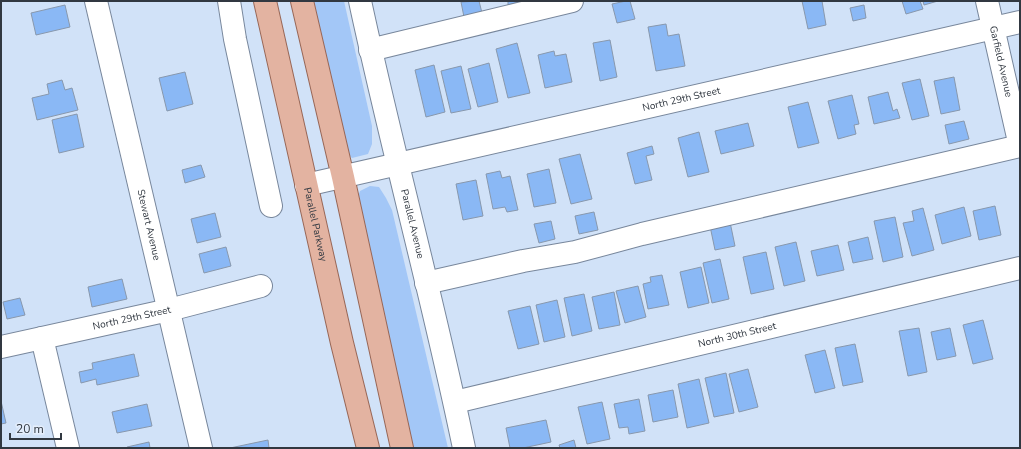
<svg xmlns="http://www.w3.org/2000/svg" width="1021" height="449" viewBox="0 0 1021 449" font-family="'Nunito Sans',sans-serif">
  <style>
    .green { fill: #a3c7f7 }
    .building { fill: #8ab8f5; stroke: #8898ad }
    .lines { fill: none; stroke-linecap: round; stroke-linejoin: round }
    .minor-casing { stroke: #78879c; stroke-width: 24 }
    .major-casing { stroke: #986757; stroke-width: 24 }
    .minor { stroke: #fff; stroke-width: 22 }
    .major { stroke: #e3b3a1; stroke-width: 22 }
    .labels { text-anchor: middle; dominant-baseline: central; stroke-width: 3; stroke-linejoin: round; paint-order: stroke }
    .street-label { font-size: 10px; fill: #313841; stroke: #e4eefc }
  </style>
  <rect width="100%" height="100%" fill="#d1e2f8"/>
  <path class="green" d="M309,1H344L372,126V144L368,154L352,158L345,151Z
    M370,186L379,187L386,198L392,210L448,448H413L356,202L360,191Z"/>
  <path class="building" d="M479,1L482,13L464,17L461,2Z
    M508,1H522L508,5Z
    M626,1H630L635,19L617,23L612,4Z
    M802,1H822L826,25L808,29Z
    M902,1H920L923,9L906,14Z
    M923,1H938L924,5Z
    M65,5L70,27L36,35L31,13Z
    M864,5L866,18L853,21L850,8Z
    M666,24L668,36L679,34L685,66L656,71L648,27Z
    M610,40L617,77L600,81L593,43Z
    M517,43L530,93L508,98L496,49Z
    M554,51L555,56L566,54L572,82L545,88L538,55Z
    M489,63L498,102L478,107L468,69Z
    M434,65L445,112L426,117L415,70Z
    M461,66L471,109L451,113L441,71Z
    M185,72L193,104L167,111L159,78Z
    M954,77L960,110L941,114L934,81Z
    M920,79L929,116L912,120L902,83Z
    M62,80L65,90L72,88L78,110L37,120L32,98L49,94L47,84Z
    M888,92L893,111L897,109L900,118L874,124L868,97Z
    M852,95L859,124L854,125L856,134L838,139L828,101Z
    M808,102L819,143L798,148L788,107Z
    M77,114L84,147L59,153L52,120Z
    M964,121L969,139L949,144L945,125Z
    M748,123L754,146L721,154L715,131Z
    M699,132L709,172L688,177L678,138Z
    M652,146L654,154L646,156L652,180L635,184L627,153Z
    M580,154L592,199L571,204L559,159Z
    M201,165L205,177L185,183L182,170Z
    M549,169L556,203L534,207L527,174Z
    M500,171L502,178L510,176L518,210L507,212L505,207L493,209L486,174Z
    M476,180L483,216L463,220L456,184Z
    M995,206L1001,235L979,240L973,211Z
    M964,207L971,236L942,244L935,215Z
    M923,208L934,250L912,256L903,223L914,221L912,211Z
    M594,212L598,230L579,234L575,216Z
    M215,213L221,237L197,243L191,219Z
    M895,217L903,257L883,262L874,221Z
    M551,221L555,239L539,243L534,224Z
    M730,222L735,246L715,250L710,226Z
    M868,237L873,259L853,263L848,242Z
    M796,242L805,281L784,286L775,247Z
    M838,245L844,270L817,276L811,251Z
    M226,247L231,266L204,273L199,254Z
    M766,252L774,289L751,294L743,257Z
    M720,259L729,299L712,303L703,263Z
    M701,267L709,303L688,308L680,272Z
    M662,275L669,305L648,309L643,284L651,282L650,277Z
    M122,279L127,299L92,307L88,287Z
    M638,286L646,317L625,323L616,291Z
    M614,292L620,325L599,329L592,297Z
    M584,294L592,331L572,336L564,298Z
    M20,298L25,315L7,319L3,302Z
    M557,300L565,337L544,342L536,305Z
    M530,306L539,344L518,349L508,311Z
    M983,320L993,359L973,364L963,325Z
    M919,328L927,372L908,376L899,331Z
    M950,328L956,356L937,360L931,332Z
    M855,344L863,382L843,386L835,348Z
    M825,350L835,388L815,393L805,355Z
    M134,354L139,376L97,385L96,379L81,383L79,372L93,369L92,363Z
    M748,369L758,407L739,412L729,374Z
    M726,373L734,413L714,417L705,378Z
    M699,379L709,423L687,428L678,384Z
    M673,390L678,417L653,422L648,395Z
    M639,399L645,431L629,434L628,427L619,428L614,404Z
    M1,401L6,423L1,424Z
    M602,402L610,439L587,444L578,407Z
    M147,404L152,426L117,433L112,412Z
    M546,420L551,442L523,448H510L506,428Z
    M268,440L269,448H230Z
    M574,440L576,448H560L559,445Z
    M149,442L150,448H127V447Z"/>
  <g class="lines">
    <g class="minor-casing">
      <g id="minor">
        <path id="s1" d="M96,1L201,448"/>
        <path d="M229,1L235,39L271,206"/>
        <path id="s2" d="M360,1C392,150 433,298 464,448"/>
        <path id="s3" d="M987,1L1020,146"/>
        <path d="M370,50L572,1"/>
        <path id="s4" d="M306,185L1020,22"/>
        <path d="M426,283L523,261L575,252L642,234L1020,146"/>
        <path d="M42,338L68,448"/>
        <path id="s5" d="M1,347L169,310L261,286"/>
        <path id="s6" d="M455,402L1020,268"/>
      </g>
    </g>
    <g class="major-casing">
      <g id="major">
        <path id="s7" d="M265,1L342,343L368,448"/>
        <path d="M302,1L343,177L402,448"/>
      </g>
    </g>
    <use href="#minor" class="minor"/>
    <use href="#major" class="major"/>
  </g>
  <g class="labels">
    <g class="street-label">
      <text stroke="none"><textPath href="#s3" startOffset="62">Garfield Avenue</textPath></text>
      <text stroke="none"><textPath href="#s4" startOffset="385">North 29th Street</textPath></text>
      <text stroke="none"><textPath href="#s1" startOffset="230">Stewart Avenue</textPath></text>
      <text stroke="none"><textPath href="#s7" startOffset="229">Parallel Parkway</textPath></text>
      <text stroke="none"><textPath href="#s2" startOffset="229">Parallel Avenue</textPath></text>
      <text stroke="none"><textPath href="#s5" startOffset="134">North 29th Street</textPath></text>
      <text stroke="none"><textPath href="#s6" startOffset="290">North 30th Street</textPath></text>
    </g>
  </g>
  <rect width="1021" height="449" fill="none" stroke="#313841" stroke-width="4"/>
  <path d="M10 433v6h51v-6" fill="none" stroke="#313841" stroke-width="2"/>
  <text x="16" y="433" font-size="12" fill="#313841" stroke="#e4eefc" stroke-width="3" paint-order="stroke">20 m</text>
</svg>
